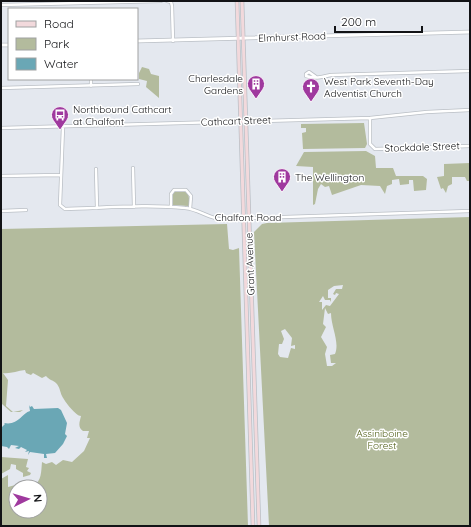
<svg xmlns="http://www.w3.org/2000/svg" width="471" height="527" viewBox="0 0 471 527" font-family="Quicksand,sans-serif">
  <style>
    .green { fill: #b3bb9d; fill-rule: evenodd }
    .water { fill: #6aa7b5 }
    .lines { fill: none; stroke-linecap: round; stroke-linejoin: round }
    .minor-casing { stroke: #babfc5; stroke-width: 4 }
    .tertiary-casing { stroke: #babfc5; stroke-width: 4.5 }
    .secondary-casing { stroke: #babfc5; stroke-width: 4.5 }
    .minor { stroke: #fff; stroke-width: 2.5 }
    .tertiary { stroke: #fff; stroke-width: 3 }
    .secondary { stroke: #f2d9dc; stroke-width: 3 }
    .labels { text-anchor: middle; dominant-baseline: central; stroke-width: 3; stroke-linejoin: round; paint-order: stroke }
    .street-label { font-size: 10px; fill: #121316; stroke: #fff }
    .poi-label { font-size: 10px; fill: #121316; stroke: #fff; text-anchor: start }
    .park-label { font-size: 10px; fill: #505e16; stroke: #fff }
  </style>
  <rect width="100%" height="100%" fill="#e4e8ef"/>
  <path class="green" d="M142,67L149,69L151,74L159,76V98L146,87L147,81L139,79V73Z
    M364,123L367,144L365,148L303,149L302,133L306,132V128H301V124Z
    M366,151L375,156L376,168H393L396,176H423L427,179L426,190L414,191L413,180H409V184L400,185L399,179L392,180V184L387,186L385,194L380,186L361,185L332,195L329,186L325,187L321,184L318,189L315,204L313,205V167L296,166L304,152Z
    M470,163V181H467L465,177H452V184L448,186L446,193L443,188L441,189L437,177L444,176V164Z
    M175,191L188,192L190,205L188,206L173,205L172,195Z
    M470,217V526H269L254,232L262,224L267,223ZM343,285L342,289H336L333,294L335,295L336,293L339,294L330,306L326,305L322,310V302H319L323,296L325,300H330L331,302V298H328V290L334,286ZM325,308L328,314L331,313C331,327 340,342 335,354L330,355L331,363H336L332,366H327L325,354L327,347L321,337L326,327L323,324ZM285,329L292,338L291,346L295,345V349L291,348L288,358L280,357L278,354L279,344H282L284,339L281,331Z
    M227,224L229,249L233,250L239,248L248,526H1V479L8,475V487L19,484L16,487V511H40V487H33C42,480 41,472 42,462L46,464L52,462L56,465L63,460L72,462L84,451L90,438H87L89,431H83C77,427 80,421 81,416C76,416 65,402 62,396C60,392 60,387 56,383C53,380 49,380 46,376L42,378L33,373L31,375L26,373L25,370C17,371 10,374 3,373L8,380L6,406L13,412L23,410L20,412H11L2,404L1,229Z
    M1,457L28,459L26,467L29,468L27,471L31,473L30,475L23,477V473L16,469V465L11,464L10,469L1,474Z"/>
  <path class="water" d="M29,405L30,407L32,406L34,409L58,408L61,410L67,423L65,434L67,436L63,444L55,453L46,454L47,458H44V454L30,452L28,455L29,451L25,452L27,450L21,447L19,449L15,448L19,446L11,445L9,449L7,447L1,446V428L5,424L4,423C18,426 22,413 30,411Z"/>
  <g class="lines">
    <g class="minor-casing">
      <path id="minor" d="M167,1L171,2L172,6L173,41
        M1,5L161,1
        M316,77L309,72L306,74V76C314,79 322,77 331,75L470,71
        M91,79V86
        M1,88L138,84
        M370,118V144L375,149L470,146
        M63,127L60,205L65,209C105,208 146,204 185,208C198,209 208,218 220,219L470,211
        M1,128L370,118L427,112L470,110
        M133,168L134,207
        M96,169L97,208
        M1,176L60,175
        M171,207V194L174,190H186L191,196L190,209
        M1,211L26,210"/>
    </g>
    <g class="tertiary-casing">
      <path id="tertiary" d="M137,41L470,32
        M1,45H9"/>
    </g>
    <g class="secondary-casing">
      <path id="secondary" d="M237,1L253,526
        M242,1L259,526"/>
    </g>
    <use href="#minor" class="minor"/>
    <use href="#tertiary" class="tertiary"/>
    <use href="#secondary" class="secondary"/>
  </g>
  <defs>
    <g id="building-pin" transform="scale(0.9)"><path d="M0 17L-7.5 6A9.5 9.5 0 1 1 7.5 6Z" fill="#9f399e" stroke="#fff"/><path d="M-4-6H4V6H1V3H-1V6H-4ZM-2.5-4.3h1.7v1.8h-1.7ZM.8-4.3h1.7v1.8H.8ZM-2.5-1h1.7V.8h-1.7ZM.8-1h1.7V.8H.8Z" fill="#fff"/></g>
    <g id="church-pin" transform="scale(0.9)"><path d="M0 17L-7.5 6A9.5 9.5 0 1 1 7.5 6Z" fill="#9f399e" stroke="#fff"/><path d="M-1.2-6h2.4v3.5h3.3v2.4h-3.3V6h-2.4V-.1h-3.3v-2.4h3.3Z" fill="#fff"/></g>
    <g id="bus-pin" transform="scale(0.9)"><path d="M0 17L-7.5 6A9.5 9.5 0 1 1 7.5 6Z" fill="#9f399e" stroke="#fff"/><path d="M-5-6H5V4H4V6H2V4H-2V6H-4V4H-5ZM-3.5-4V0h7V-4ZM-3.5 1.2v1.5H-2V1.2ZM2 1.2v1.5H3.5V1.2Z" fill="#fff"/></g>
  </defs>
  <g fill-rule="evenodd">
    <use href="#building-pin" x="256" y="84"/>
    <use href="#church-pin" x="311" y="87"/>
    <use href="#bus-pin" x="60" y="115"/>
    <use href="#building-pin" x="282" y="177"/>
  </g>
  <g class="labels">
    <g class="street-label">
      <text transform="translate(292 37) rotate(-2)">Elmhurst Road</text>
      <text transform="translate(236 121) rotate(-2)">Cathcart Street</text>
      <text transform="translate(422 147) rotate(-2)">Stockdale Street</text>
      <text x="248" y="217">Chalfont Road</text>
      <text transform="translate(250 264) rotate(-92)">Grant Avenue</text>
    </g>
    <g class="poi-label">
      <text x="243" y="78" text-anchor="end">Charlesdale<tspan x="243" dy="12">Gardens</tspan></text>
      <text x="324" y="81">West Park Seventh-Day<tspan x="324" dy="12">Adventist Church</tspan></text>
      <text x="73" y="109">Northbound Cathcart<tspan x="73" dy="12">at Chalfont</tspan></text>
      <text x="295" y="177">The Wellington</text>
    </g>
    <g class="park-label">
      <text x="382" y="433">Assiniboine<tspan x="382" dy="12">Forest</tspan></text>
    </g>
  </g>
  <rect width="471" height="527" fill="none" stroke="#121316" stroke-width="4"/>
  <rect x="8" y="8" width="130" height="72" fill="#ffffff" stroke="#a0a1a2"/>
  <rect x="16" y="21" width="20" height="6" fill="#f2d9dc" stroke="#a0a1a2"/>
  <text x="44" y="28" font-size="12" fill="#121316">Road</text>
  <rect x="16" y="38" width="20" height="12" fill="#b3bb9d" stroke="#a0a1a2"/>
  <text x="44" y="48" font-size="12" fill="#121316">Park</text>
  <rect x="16" y="58" width="20" height="12" fill="#6aa7b5" stroke="#a0a1a2"/>
  <text x="44" y="68" font-size="12" fill="#121316">Water</text>
  <g transform="translate(28 499) rotate(85)"><circle r="19" fill="#ffffff" stroke="#a0a1a2"/>
  <path d="M0-3L7 15L0 10L-7 15Z" fill="#9f399e"/>
  <text y="-6" font-size="11" font-weight="bold" text-anchor="middle" fill="#121316">N</text>
  </g>
  <path d="M335 26v6h87v-6" fill="none" stroke="#121316" stroke-width="2"/>
  <text x="341" y="26" font-size="12" fill="#121316" stroke="#ffffff" stroke-width="3" paint-order="stroke">200 m</text>
</svg>
